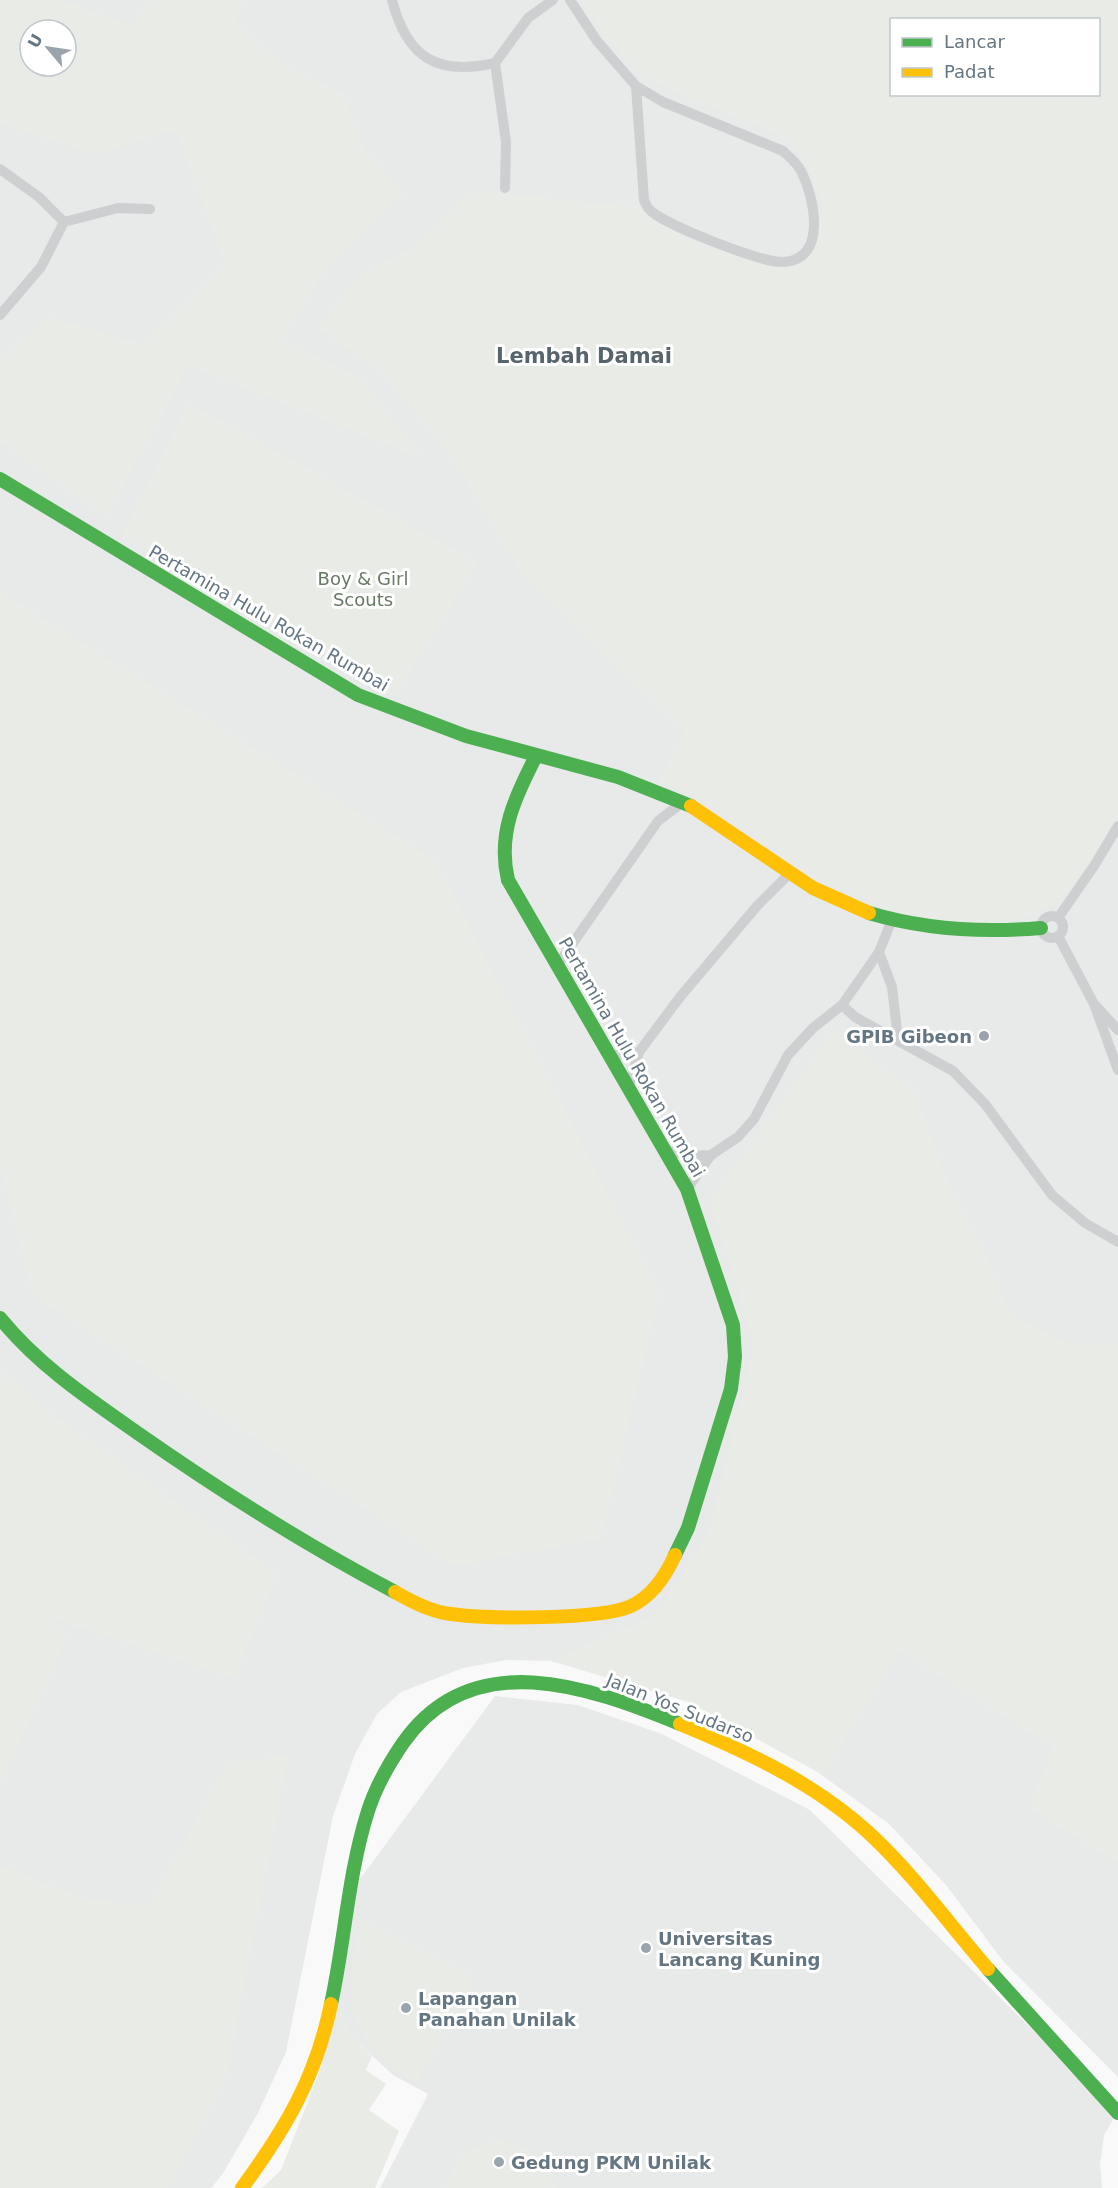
<svg xmlns="http://www.w3.org/2000/svg" width="1118" height="2188" viewBox="0 0 1118 2188" font-family="'DejaVu Sans',sans-serif">
  <style>
    .built { fill: #e8e9e9; fill-rule: evenodd }
    .green { fill: #e8ebe6; fill-rule: evenodd }
    .lines { fill: none; stroke-linecap: round; stroke-linejoin: round }
    .street { stroke: #cecfd0; stroke-width: 10 }
    .fast { stroke: #4caf50; stroke-width: 14 }
    .slow { stroke: #ffc107; stroke-width: 14 }
    .poi-dot { fill: #99a4ac; stroke: #fff; stroke-width: 2 }
    .labels { text-anchor: middle; dominant-baseline: central; stroke-width: 6; stroke-linejoin: round; paint-order: stroke }
    .park-label { font-size: 18px; fill: #687a64; stroke: #fff }
    .street-label { font-size: 18px; fill: #657683; stroke: #fff }
    .poi-label { font-size: 18px; font-weight: bold; fill: #657683; stroke: #fff; text-anchor: start }
    .quarter-label { font-size: 21px; font-weight: bold; fill: #57646e; stroke: #fff }
  </style>
  <rect width="100%" height="100%" fill="#f9f9f9"/>
  <path class="built" d="M0,0H1118V2077L1003,1961L946,1885L889,1824L812,1768L689,1702L646,1685L551,1661L506,1660L463,1668L401,1692L377,1714L355,1754L333,1816L286,2052L258,2113L222,2175L211,2188H0ZM892,20H1098V94H892ZM30,30H66V66H30Z
    M495,1696L578,1705L662,1734L810,1810L1117,2113L1104,2135L1100,2165L1102,2188H380L428,2094L393,2075L351,2036L337,2001L349,1894Z"/>
  <path class="green" d="M0,0H62L131,25L150,0H244L236,23L281,64L344,94L365,150L405,193L330,264L280,340L359,376L424,460L189,366L106,517L0,442V358L49,317L142,344L225,265L176,130L96,154L0,124ZM30,30H66V66H30Z
    M583,0H1118V810L1091,861L1057,904L1011,922L957,929L891,910L817,881L700,799L658,782L685,733L520,571L451,456L382,372L317,328L358,277L418,244L472,190L637,207L701,246L782,266L815,245L823,207L808,163L788,139L646,79L606,38ZM892,20H1098V94H892Z
    M189,403L478,563L394,697L121,535Z
    M0,592L435,860L660,1294L601,1539L454,1566L33,1296L0,1164Z
    M833,1031L914,1090L952,1192L986,1256L1011,1315L1064,1342L1118,1344V1863L1029,1808L1053,1747L899,1651L823,1775L689,1702L551,1661L656,1614L709,1533L754,1342L710,1201Z
    M0,1370L49,1412L277,1573L235,1679L39,1615L69,1635L0,1785Z
    M289,1755L227,2077L169,2188H0V1865L80,1897L148,1907L228,1762Z
    M360,1920L467,1973L472,1983L417,2083C342,2039 344,1997 360,1920Z
    M337,2001L351,2036L372,2056L366,2070L386,2084L369,2110L399,2131L375,2188H262L281,2170L318,2076Z
    M494,2140C526,2144 544,2158 557,2188H445L459,2155Z"/>
  <g class="lines">
    <path class="street" d="M392,0C407,58 437,76 495,63L528,18L553,0
      M570,0L597,41L636,86L663,102L783,151C789,157 797,163 801,171C814,196 829,261 782,262C762,263 666,225 651,211C647,208 646,204 644,200L636,86
      M495,63L506,142L505,188
      M0,169L39,197L64,222L41,267L0,315
      M64,222L118,208L150,209
      M1041 927a11 11 0 1 1 22 0a11 11 0 1 1-22 0Z
      M1058,918L1094,866L1118,826
      M1058,936L1094,1004L1118,1070
      M879,952L892,987L898,1039
      M559,963L658,821L683,802
      M842,1005L855,1017L953,1071L985,1104L1052,1195L1085,1223L1118,1242
      M1096,1006L1118,1030
      M610,1056L639,1052
      M629,1087L639,1052L680,997L757,906L790,873
      M664,1150L692,1156L711,1155
      M687,1189L711,1155L738,1137L754,1119L788,1055L813,1028L842,1005L879,952L891,922"/>
    <path class="fast" d="M0,479L358,695L466,736L618,777L691,806
      M536,756C515,797 497,834 508,880L687,1189L733,1325L735,1357L731,1389L688,1528L675,1555
      M869,913C926,930 982,933 1041,928
      M0,1318C39,1366 89,1399 139,1434C222,1492 306,1545 395,1592
      M988,1969L1118,2113
      M331,2004C345,1940 348,1874 368,1811C376,1786 388,1765 403,1743C472,1644 589,1687 680,1724"/>
    <path class="slow" d="M691,806L813,888L869,913
      M395,1592C412,1602 432,1612 451,1614C486,1619 601,1620 631,1606C653,1596 666,1575 675,1555
      M680,1724C748,1752 816,1784 870,1834C914,1875 949,1924 988,1969
      M242,2188C286,2128 316,2077 331,2004"/>
  </g>
  <g class="poi-dot">
    <circle cx="984" cy="1036" r="6"/>
    <circle cx="646" cy="1948" r="6"/>
    <circle cx="406" cy="2008" r="6"/>
    <circle cx="499" cy="2162" r="6"/>
  </g>
  <g class="labels">
    <g class="park-label">
      <text x="363" y="578">Boy &amp; Girl<tspan x="363" dy="21">Scouts</tspan></text>
    </g>
    <g class="street-label">
      <text transform="translate(269 618) rotate(30)">Pertamina Hulu Rokan Rumbai</text>
      <text transform="translate(632 1057) rotate(60)">Pertamina Hulu Rokan Rumbai</text>
      <text transform="translate(680 1708) rotate(22)">Jalan Yos Sudarso</text>
    </g>
    <g class="poi-label">
      <text x="972" y="1036" text-anchor="end">GPIB Gibeon</text>
      <text x="658" y="1938">Universitas<tspan x="658" dy="21">Lancang Kuning</tspan></text>
      <text x="418" y="1998">Lapangan<tspan x="418" dy="21">Panahan Unilak</tspan></text>
      <text x="511" y="2162">Gedung PKM Unilak</text>
    </g>
    <g class="quarter-label">
      <text x="584" y="356">Lembah Damai</text>
    </g>
  </g>
  <rect x="890" y="18" width="210" height="78" fill="#ffffff" stroke="#c1c8cd" stroke-width="1.5"/>
  <rect x="902" y="38" width="30" height="9" fill="#4caf50" stroke="#c1c8cd" stroke-width="1.5"/>
  <text x="944" y="48" font-size="18" fill="#657683">Lancar</text>
  <rect x="902" y="68" width="30" height="9" fill="#ffc107" stroke="#c1c8cd" stroke-width="1.5"/>
  <text x="944" y="78" font-size="18" fill="#657683">Padat</text>
  <g transform="translate(48 48) rotate(299)"><circle r="28" fill="#ffffff" stroke="#c1c8cd" stroke-width="1.5"/>
  <path d="M0-4.5L10 22L0 15L-10 22Z" fill="#99a4ac"/>
  <text y="-9" font-size="16" font-weight="bold" text-anchor="middle" fill="#657683">U</text>
  </g>
</svg>
